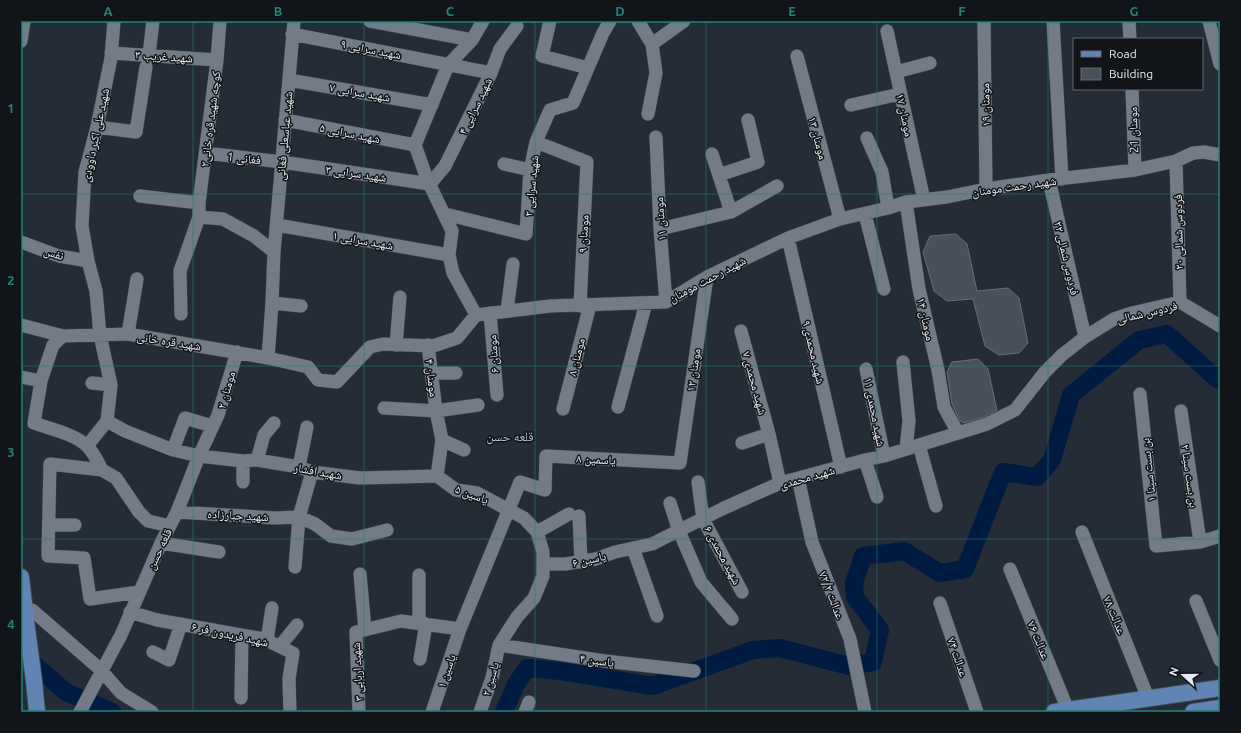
<svg xmlns="http://www.w3.org/2000/svg" width="1241" height="733" viewBox="0 0 1241 733" font-family="Ubuntu,'Noto Naskh Arabic',sans-serif">
  <style>
    .lines { fill: none; stroke-linecap: round; stroke-linejoin: round }
    .river { stroke: #001b41; stroke-width: 18 }
    .building { fill: #48505b; stroke: #646d78 }
    .minor-casing { stroke: #414850; stroke-width: 14 }
    .major-casing { stroke: #414850; stroke-width: 18 }
    .minor { stroke: #727b86; stroke-width: 13 }
    .major { stroke: #6085b5; stroke-width: 16 }
    .grid { fill: none; stroke: #25827b; stroke-width: 1; stroke-opacity: 0.55 }
    .labels { text-anchor: middle; dominant-baseline: central; stroke-width: 3; stroke-linejoin: round; paint-order: stroke }
    .street-label { font-size: 12px; fill: #e7ecf2; stroke: #111418 }
    .neighbourhood-label { font-size: 13px; fill: #b6bfcc; stroke: #111418 }
    .neatline { fill: none; stroke: #25827b; stroke-width: 1.5 }
    .grid-label { font-size: 13px; text-anchor: middle; font-weight: bold; fill: #25827b }
  </style>
  <rect width="100%" height="100%" fill="#242c35"/>
  <g class="lines">
    <path class="river" d="M21,653L66,692L112,712
      M504,712L516,684L527,668L560,671L653,686L753,650L780,648L849,666L873,662L880,630L855,597L854,583L863,556L904,551L940,573L965,569L1003,472L1037,477L1052,460L1071,395L1139,340L1167,334L1216,378L1220,380"/>
  </g>
  <path class="building" d="M956,234L967,244L977,291L1008,288L1019,298L1028,343L1019,353L999,355L985,346L973,299L947,301L934,291L923,252L930,236Z
    M978,359L988,369L997,410L984,417L964,423L960,421L952,404L947,372L952,362Z"/>
  <g class="lines">
    <g class="minor-casing">
      <path id="minor" d="M370,21L472,40
        M550,21L542,56L588,68
        M638,21L652,44L656,73L648,114
        M984,21L986,189
        M1053,21L1062,179
        M1129,21L1130,39
        M1209,21L1220,64
        M887,31L924,200
        M292,34L491,73
        M21,41L24,21
        M652,44L684,21
        M111,53L217,60
        M149,55L153,21
        M797,56L840,219
        M896,72L930,63
        M289,80L432,105
        M1132,89L1135,170
        M851,105L900,94
        M285,120L415,145
        M97,127L136,132L146,67
        M656,137L660,229L666,302
        M867,138L882,172L888,208
        M536,142L587,162L580,306
        M206,153L282,162L430,184L445,166L491,73L500,49L517,26
        M712,154L731,212
        M1176,161L1180,302
        M504,164L530,170
        M719,175L758,162L748,120
        M1049,180L1085,337
        M140,196L199,203
        M906,202L919,289L938,370L944,407L958,433
        M445,214L526,234L530,170L536,142L550,110L573,103L603,33L610,21
        M865,214L884,289
        M199,217L223,219L254,236L274,252
        M277,225L449,255
        M660,229L731,212L777,186
        M788,238L841,467
        M21,242L59,256L88,261
        M272,303L301,306
        M507,311L513,264
        M490,313L497,395
        M181,314L180,271L199,217V203L217,60L220,21
        M476,315L453,273L449,255L452,231L427,179L415,145L446,70L449,64L472,40L483,21
        M21,325L63,336L128,334L268,358L308,367L318,380L337,382L370,347L383,344L433,346L457,338L476,315L550,306L666,302L707,277L788,238L840,219L888,208L906,202L947,197L986,189L1049,180L1135,170L1176,161L1193,153L1204,152L1220,155
        M741,331L769,434L780,483
        M128,334L137,279
        M63,336L53,345L41,381L34,423C50,429 75,434 87,446C94,453 98,462 102,470
        M396,345L400,297
        M428,345L436,411L442,440L437,476
        M268,358L272,303L274,252L294,21
        M903,362L909,421L906,449
        M866,369L884,456
        M431,373H456
        M21,377L41,381
        M92,383L111,385
        M1140,394L1156,546L1200,542L1220,536
        M618,407L646,303
        M384,408L436,411L478,405
        M563,409L590,305
        M1181,411L1200,542
        M107,421L111,385L100,335L96,291L88,261L82,226L85,172L97,127L111,58L114,21
        M107,421L125,431L173,450L199,456L243,461L257,460L299,467L312,472L360,478L437,476
        M442,440L464,450
        M742,443L769,434
        M919,445L936,506
        M87,446L107,421
        M173,450L185,418L212,426
        M257,460L264,435L274,423
        M865,460L877,497
        M299,467L307,427
        M437,476L456,490L477,493L524,518L537,532L543,552V576L534,598L517,617L499,645L492,678L480,712
        M798,478L812,542L850,639L865,712
        M243,482V461
        M698,482L703,519L742,592
        M670,503L679,531L701,582L732,619
        M177,512L275,518L299,517L315,524L331,536L352,539L387,530
        M579,516L581,562
        M49,525H75
        M537,532L569,514
        M1082,532L1148,698
        M161,543L219,552
        M633,548L657,616
        M543,564H565L596,559L615,552L652,544L722,509L780,483L865,460L884,456L987,424L1015,410L1045,372L1062,355L1085,337L1114,319L1132,313L1180,302L1220,326
        M295,567L299,517L312,472
        M1010,569L1068,710
        M360,574L365,630
        M139,592L90,599L84,558L48,556L50,464L102,470L116,478L139,512L148,521L170,526
        M1196,601L1220,660
        M940,603L977,712
        M32,610L101,670L121,693L152,712
        M130,612L157,620L264,639L293,653L289,679L290,712
        M419,623V575
        M267,640L272,608
        M499,645L605,661L694,671
        M280,646L297,625
        M153,652L169,660L181,624
        M420,659L426,624
        M241,698L242,635
        M80,712L121,635L161,543L177,512L199,456L218,415L237,352
        M359,712L356,632L401,621L460,629
        M432,712L460,629L520,482L545,490L546,456L680,463L707,277
        M525,712L529,702"/>
    </g>
    <g class="major-casing">
      <path id="major" d="M21,577L26,621L34,681L37,712
        M1054,712L1220,688
        M1193,712L1220,708"/>
    </g>
    <use href="#minor" class="minor"/>
    <use href="#major" class="major"/>
  </g>
  <path class="grid" d="M193,21V712M364,21V712M535,21V712M706,21V712M877,21V712M1048,21V712M21,194H1220M21,366H1220M21,539H1220"/>
  <g class="labels">
    <g class="street-label">
      <text transform="translate(371 49) rotate(11)">شهید سرایی ۹</text>
      <text transform="translate(164 56) rotate(4)">۳ شهید غریب</text>
      <text transform="translate(360 92) rotate(10)">شهید سرایی ۷</text>
      <text transform="translate(985 105) rotate(-91)">مومنان ۱۹</text>
      <text transform="translate(475 106) rotate(-64)">شهید سرایی ۴</text>
      <text transform="translate(905 115) rotate(78)">مومنان ۱۷</text>
      <text transform="translate(210 119) rotate(-83)">کوچه شهید قره خانی۲</text>
      <text transform="translate(1133 130) rotate(-92)">مومنان 21</text>
      <text transform="translate(350 133) rotate(11)">شهید سرایی ۵</text>
      <text transform="translate(95 135) rotate(-78)">شهید علی اکبر داوودی</text>
      <text transform="translate(284 136) rotate(-85)">شهید عباسعلی فغانی</text>
      <text transform="translate(818 138) rotate(75)">مومنان ۱۳</text>
      <text transform="translate(244 158) rotate(7)">فغانی 1</text>
      <text transform="translate(356 173) rotate(8)">شهید سرایی ۳</text>
      <text transform="translate(531 186) rotate(-84)">شهید سرایی ۲</text>
      <text transform="translate(1014 186) rotate(-8)">شهید رحمت مومنان</text>
      <text transform="translate(660 219) rotate(-94)">مومنان ۱۱</text>
      <text transform="translate(1178 232) rotate(-91)">فردوس شمالی ۲۰</text>
      <text transform="translate(583 234) rotate(-87)">مومنان ۹</text>
      <text transform="translate(363 240) rotate(10)">شهید سرایی ۱</text>
      <text transform="translate(54 253) rotate(17)">نفس</text>
      <text transform="translate(1067 258) rotate(77)">فردوس شمالی ۲۲</text>
      <text transform="translate(707 279) rotate(-28)">شهید رحمت مومنان</text>
      <text transform="translate(1147 312) rotate(-13)">فردوس شمالی</text>
      <text transform="translate(926 319) rotate(77)">مومنان ۱۴</text>
      <text transform="translate(169 341) rotate(9)">شهید قره خانی</text>
      <text transform="translate(814 352) rotate(77)">۹ شهید محمدی</text>
      <text transform="translate(493 354) rotate(-94)">مومنان ۶</text>
      <text transform="translate(576 357) rotate(-76)">مومنان ۸</text>
      <text transform="translate(693 370) rotate(-82)">مومنان ۱۲</text>
      <text transform="translate(432 378) rotate(83)">۴ مومنان</text>
      <text transform="translate(755 383) rotate(75)">شهید محمدی ۷</text>
      <text transform="translate(226 390) rotate(-74)">۲ مومنان</text>
      <text transform="translate(875 412) rotate(79)">۱۱ شهید محمدی</text>
      <text transform="translate(596 459) rotate(3)">یاسمین ۸</text>
      <text transform="translate(1148 470) rotate(-96)">۱ بن بست سینا</text>
      <text transform="translate(318 471) rotate(10)">شهید افشار</text>
      <text transform="translate(1190 476) rotate(82)">۲ بن بست سینا</text>
      <text transform="translate(807 477) rotate(-16)">شهید محمدی</text>
      <text transform="translate(472 494) rotate(20)">یاسین ۵</text>
      <text transform="translate(238 515) rotate(3)">شهید جبارزاده</text>
      <text transform="translate(159 549) rotate(-65)">قلعه حسن</text>
      <text transform="translate(723 555) rotate(62)">۶ شهید محمدی</text>
      <text transform="translate(589 559) rotate(-13)">یاسین ۶</text>
      <text transform="translate(832 595) rotate(69)">عدالت ۷۲/۲</text>
      <text transform="translate(1115 615) rotate(68)">۷۸ عدالت</text>
      <text transform="translate(230 634) rotate(12)">شهید فریدون فر ۶</text>
      <text transform="translate(1039 640) rotate(68)">عدالت ۷۶</text>
      <text transform="translate(958 657) rotate(71)">عدالت ۷۴</text>
      <text transform="translate(597 660) rotate(8)">یاسین ۴</text>
      <text transform="translate(446 671) rotate(-71)">یاسین ۱</text>
      <text transform="translate(357 672) rotate(-93)">شهید اربابی ۳</text>
      <text transform="translate(490 679) rotate(-74)">یاسین ۲</text>
    </g>
    <g class="neighbourhood-label">
      <text x="510" y="436">قلعه حسن</text>
    </g>
  </g>
  <rect width="1241" height="733" fill="none" stroke="#111418" stroke-width="44"/>
  <rect x="1073" y="38" width="130" height="52" fill="#111418" stroke="#676a6f"/>
  <rect x="1081" y="51" width="20" height="6" fill="#6085b5" stroke="#676a6f"/>
  <text x="1109" y="58" font-size="12" fill="#e7ecf2">Road</text>
  <rect x="1081" y="68" width="20" height="12" fill="#48505b" stroke="#676a6f"/>
  <text x="1109" y="78" font-size="12" fill="#e7ecf2">Building</text>
  <g transform="translate(1183 675) rotate(291)" stroke="#111418" stroke-width="3" paint-order="stroke">
  <path d="M0-3L7 15L0 10L-7 15Z" fill="#e7ecf2"/>
  <text y="-6" font-size="11" font-weight="bold" text-anchor="middle" fill="#e7ecf2">N</text>
  </g>
  <rect x="22" y="22" width="1197" height="689" class="neatline"/>
  <g class="grid-label">
    <text x="108" y="16">A</text>
    <text x="278" y="16">B</text>
    <text x="450" y="16">C</text>
    <text x="620" y="16">D</text>
    <text x="792" y="16">E</text>
    <text x="962" y="16">F</text>
    <text x="1134" y="16">G</text>
    <text x="11" y="113">1</text>
    <text x="11" y="285">2</text>
    <text x="11" y="457">3</text>
    <text x="11" y="629">4</text>
  </g>
</svg>
